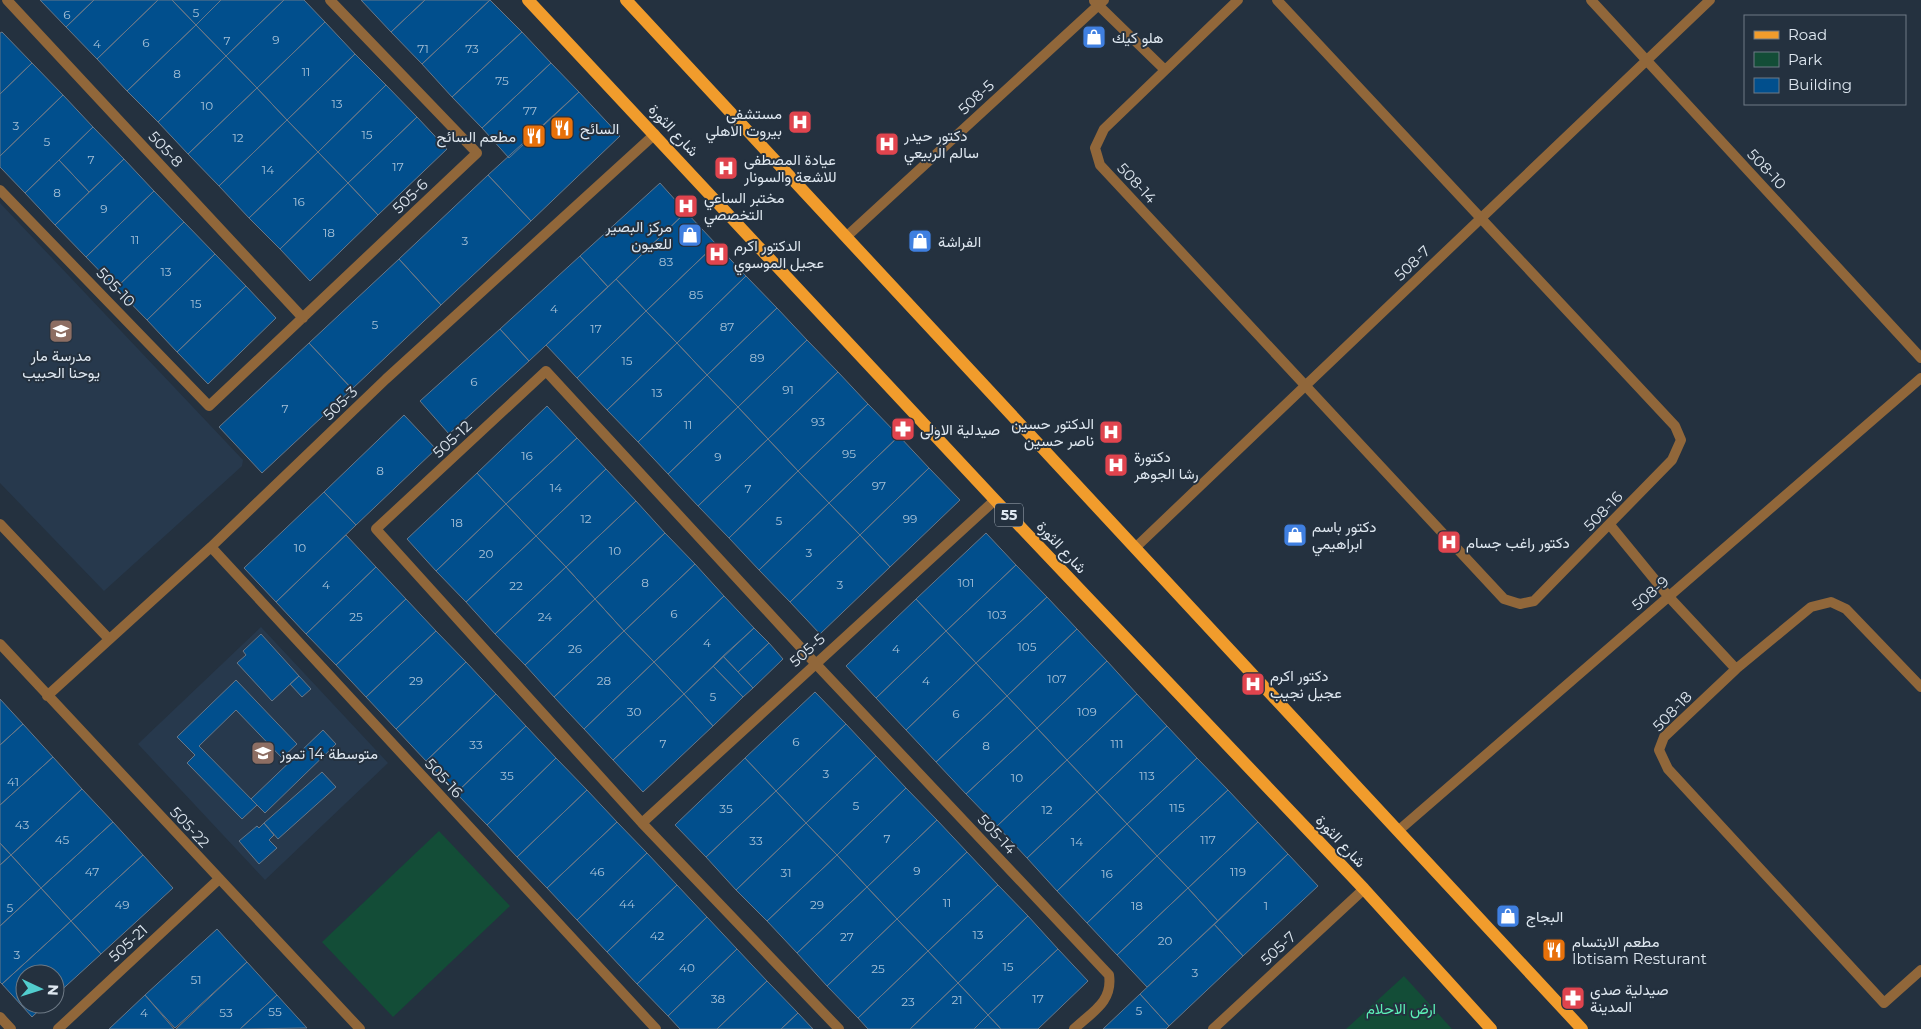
<svg xmlns="http://www.w3.org/2000/svg" width="1921" height="1029" viewBox="0 0 1921 1029" font-family="Montserrat,Vazirmatn,sans-serif">
  <style>
    .built { fill: #27394d }
    .green { fill: #134d37 }
    .building { fill: #014f8d; stroke: #697889 }
    .lines { fill: none; stroke-linecap: round; stroke-linejoin: round }
    .minor { stroke: #91673a; stroke-width: 10 }
    .primary { stroke: #f19c2c; stroke-width: 12 }
    .labels { text-anchor: middle; dominant-baseline: central; stroke-width: 4; stroke-linejoin: round; paint-order: stroke }
    .number-label { font-size: 12px; fill: #a7c1d7 }
    .shield { fill: #24313f; stroke: #a6b0bb; stroke-width: 1 }
    .shield-label { font-size: 14px; font-weight: bold; fill: #dee7f0 }
    .poi-label { font-size: 15px; fill: #dee7f0; stroke: #24313f; text-anchor: start }
    .street-label { font-size: 15px; fill: #dee7f0; stroke: #24313f }
    .park-label { font-size: 15px; fill: #5cf0b7; stroke: #24313f }
  </style>
  <rect width="100%" height="100%" fill="#24313f"/>
  <path class="built" d="M0,203L243,460L242,466L104,591L0,483Z
    M261,627L388,763L265,880L138,744Z"/>
  <path class="green" d="M439,831L510,906L393,1017L322,942Z
    M1404,976L1452,1029H1346Z"/>
  <path class="building" d="M40,0H94L66,27Z
    M94,0H158L97,59L66,27Z
    M158,0H172L196,25L127,91L97,59Z
    M172,0H221L196,25Z
    M221,0H284L226,56L196,25Z
    M284,0H304L325,22L257,88L226,56Z
    M361,0H425L391,32Z
    M425,0H490L422,64L391,32Z
    M490,0L522,32L452,97L422,64Z
    M325,22L355,54L287,120L257,88Z
    M196,25L226,56L158,122L127,91Z
    M2,32L32,63L0,94V33Z
    M522,32L551,63L482,128L452,97Z
    M355,54L386,85L318,152L287,120Z
    M226,56L257,88L188,154L158,122Z
    M32,63L63,95L0,156V94Z
    M551,63L579,92L509,158L482,128Z
    M386,85L417,117L348,183L318,152Z
    M257,88L287,120L219,186L188,154Z
    M579,92L620,136L531,221L488,175Z
    M63,95L93,127L25,193L0,167V156Z
    M417,117L447,149L378,215L348,183Z
    M287,120L318,152L249,218L219,186Z
    M93,127L124,159L89,192L59,160Z
    M318,152L348,183L280,249L249,218Z
    M124,159L154,191L86,257L55,225Z
    M59,160L89,192L55,225L25,193Z
    M488,175L531,221L441,305L399,259Z
    M348,183L378,215L310,281L280,249Z
    M660,183L686,212L608,287L580,256Z
    M154,191L184,222L116,288L86,257Z
    M686,212L716,244L646,311L616,279Z
    M184,222L215,254L147,320L116,288Z
    M716,244L746,276L677,343L646,311Z
    M215,254L246,286L177,352L147,320Z
    M580,256L608,287L529,361L500,329Z
    M399,259L441,305L352,389L309,343Z
    M746,276L777,308L707,375L677,343Z
    M616,279L646,311L577,378L546,345Z
    M246,286L276,318L208,384L177,352Z
    M777,308L807,340L738,407L707,375Z
    M646,311L677,343L607,410L577,378Z
    M500,329L529,361L449,434L420,401Z
    M807,340L838,372L768,439L738,407Z
    M309,343L352,389L262,473L219,427Z
    M677,343L707,375L638,442L607,410Z
    M838,372L868,404L798,471L768,439Z
    M707,375L738,407L668,474L638,442Z
    M868,404L899,436L829,503L798,471Z
    M547,406L577,438L506,504L477,473Z
    M738,407L768,439L698,506L668,474Z
    M404,415L436,449L356,525L324,492Z
    M899,436L929,468L860,535L829,503Z
    M577,438L606,469L536,536L506,504Z
    M768,439L798,471L729,538L698,506Z
    M929,468L960,500L890,567L860,535Z
    M606,469L636,501L566,567L536,536Z
    M798,471L829,503L759,570L729,538Z
    M477,473L506,504L436,571L407,539Z
    M324,492L356,525L276,602L244,568Z
    M636,501L665,533L595,599L566,567Z
    M829,503L860,535L790,602L759,570Z
    M506,504L536,536L466,602L436,571Z
    M665,533L695,564L624,631L595,599Z
    M986,533L1016,565L946,631L916,599Z
    M346,535L376,567L306,634L276,602Z
    M860,535L890,567L820,634L790,602Z
    M536,536L566,567L495,634L466,602Z
    M695,564L724,596L654,662L624,631Z
    M1016,565L1047,597L976,663L946,631Z
    M376,567L406,599L336,665L306,634Z
    M566,567L595,599L525,665L495,634Z
    M724,596L754,628L684,694L654,662Z
    M1047,597L1077,629L1007,696L976,663Z
    M406,599L436,631L366,697L336,665Z
    M595,599L624,631L554,697L525,665Z
    M916,599L946,631L876,698L846,666Z
    M754,628L769,643L738,672L723,656Z
    M1077,629L1107,661L1037,728L1007,696Z
    M436,631L466,662L396,729L366,697Z
    M624,631L654,662L584,729L554,697Z
    M946,631L976,663L906,730L876,698Z
    M261,634L299,676L272,701L237,663L246,655L243,651Z
    M769,643L783,659L753,688L738,672Z
    M723,656L753,688L743,697L713,666Z
    M1107,661L1137,694L1067,760L1037,728Z
    M466,662L496,694L426,761L396,729Z
    M654,662L684,694L613,760L584,729Z
    M976,663L1007,696L936,762L906,730Z
    M713,666L743,697L713,726L684,694Z
    M299,676L311,689L302,697L290,684Z
    M236,680L297,744L282,758L236,710L199,746L257,805L242,819L187,763L195,755L177,737Z
    M815,692L846,724L776,791L745,758Z
    M496,694L526,726L456,793L426,761Z
    M684,694L713,726L643,792L613,760Z
    M1137,694L1167,726L1097,792L1067,760Z
    M1007,696L1037,728L966,794L936,762Z
    M0,699L23,724L0,745Z
    M23,724L53,757L0,805V745Z
    M846,724L876,756L806,823L776,791Z
    M526,726L556,758L487,825L456,793Z
    M1167,726L1197,758L1127,824L1097,792Z
    M1037,728L1067,760L997,826L966,794Z
    M323,730L336,744L265,813L251,799Z
    M876,756L906,788L837,855L806,823Z
    M53,757L82,789L11,855L0,843V805Z
    M556,758L587,790L517,857L487,825Z
    M745,758L776,791L706,857L675,825Z
    M1197,758L1228,790L1157,856L1127,824Z
    M1067,760L1097,792L1027,858L997,826Z
    M322,772L336,787L278,839L264,823Z
    M906,788L937,820L867,887L837,855Z
    M82,789L113,822L41,888L11,855Z
    M587,790L617,822L547,888L517,857Z
    M1228,790L1258,822L1188,888L1157,856Z
    M776,791L806,823L736,890L706,857Z
    M1097,792L1127,824L1057,891L1027,858Z
    M937,820L967,852L897,919L867,887Z
    M113,822L143,855L71,921L41,888Z
    M617,822L647,853L577,920L547,888Z
    M1258,822L1288,854L1218,921L1188,888Z
    M264,823L274,835L269,840L277,848L259,864L239,841L257,826L259,828Z
    M806,823L837,855L767,921L736,890Z
    M1127,824L1157,856L1087,923L1057,891Z
    M0,843L11,855L0,865Z
    M967,852L998,885L928,951L897,919Z
    M647,853L677,885L607,952L577,920Z
    M1288,854L1318,886L1243,956L1214,924Z
    M11,855L41,888L0,926V865Z
    M143,855L173,888L101,954L71,921Z
    M837,855L867,887L797,953L767,921Z
    M1157,856L1188,888L1117,955L1087,923Z
    M677,885L707,917L637,984L607,952Z
    M998,885L1028,916L958,983L928,951Z
    M867,887L897,919L827,986L797,953Z
    M41,888L71,921L2,984L0,982V926Z
    M1188,888L1218,921L1147,987L1117,955Z
    M1028,916L1058,949L988,1015L958,983Z
    M707,917L737,949L668,1016L637,984Z
    M897,919L928,951L858,1018L827,986Z
    M71,921L101,954L55,996V974H25V1004H46L32,1017L2,984Z
    M1214,924L1243,956L1169,1026L1140,994Z
    M217,929L247,962L175,1028L145,995Z
    M737,949L767,981L717,1029H680L668,1016Z
    M1058,949L1088,981L1038,1029H1001L988,1015Z
    M928,951L958,983L910,1029H868L858,1018Z
    M247,962L277,995L240,1029H176Z
    M767,981L798,1013L781,1029H717Z
    M958,983L988,1015L974,1029H910Z
    M1140,994L1169,1026L1166,1029H1103Z
    M145,995L174,1029H109Z
    M277,995L307,1028L240,1029Z
    M798,1013L813,1029H781Z
    M988,1015L1001,1029H974Z"/>
  <g class="lines">
    <path class="minor" d="M7,0L303,318
      M1238,0L1104,129L1095,148L1100,165L1504,599L1520,604L1534,601L1672,460L1681,440L1675,426L1277,0
      M1591,0L1921,358
      M1094,1L1165,70
      M0,190L209,406L477,153L330,0
      M846,237L1104,0
      M0,524L109,639
      M1610,525L1669,597L1736,669
      M211,547L656,1029
      M1135,548L1710,0
      M0,644L360,1029
      M1921,687L1846,609L1831,602L1811,607L1736,669L1664,737L1659,750L1668,769L1884,1003L1921,970
      M47,696L211,547L386,379L655,134
      M642,823L995,500
      M1398,831L1921,378
      M0,1017L11,1029
      M58,1029L218,880
      M839,1029L642,823L376,529L546,371L815,663L1109,975C1113,1002 1092,1012 1074,1029
      M1213,1029L1364,889"/>
    <path class="primary" d="M528,0L995,500L1364,889L1491,1029
      M626,0L1582,1029"/>
  </g>
  <defs>
    <g id="shop-square" transform="scale(1.25)"><rect x="-9" y="-9" width="18" height="18" rx="4" fill="#3f7fe0" stroke="#24313f"/><path d="M-5-2.5h2.3a2.7 3.5 0 0 1 5.4 0H5L5.5 6h-11ZM-1.5-2.5h3a1.5 2.3 0 0 0-3 0Z" fill="#fff"/></g>
    <g id="hospital-square" transform="scale(1.25)"><rect x="-9" y="-9" width="18" height="18" rx="4" fill="#e0444e" stroke="#24313f"/><path d="M-5-5h3v3.5h4V-5h3V5h-3V1.5h-4V5h-3Z" fill="#fff"/></g>
    <g id="restaurant-square" transform="scale(1.25)"><rect x="-9" y="-9" width="18" height="18" rx="4" fill="#e8710a" stroke="#24313f"/><path d="M-5-6h1v4h1v-4h1v4h1v-4h1v5L-1.5 .5V6h-2V.5L-5-1ZM5-6V6H3V1.5H1.5Q1.5-4 5-6Z" fill="#fff"/></g>
    <g id="school-square" transform="scale(1.25)"><rect x="-9" y="-9" width="18" height="18" rx="4" fill="#8d6e63" stroke="#24313f"/><path d="M0-5L7-2L0 1L-7-2ZM-4 1L0 2.5L4 1V4Q0 6-4 4Z" fill="#fff"/></g>
    <g id="pharmacy-square" transform="scale(1.25)"><rect x="-9" y="-9" width="18" height="18" rx="4" fill="#e0444e" stroke="#24313f"/><path d="M-2-6h4v4h4v4h-4v4h-4v-4h-4v-4h4Z" fill="#fff"/></g>
  </defs>
  <g fill-rule="evenodd">
    <use href="#shop-square" x="1094" y="37"/>
    <use href="#hospital-square" x="800" y="122"/>
    <use href="#restaurant-square" x="562" y="128"/>
    <use href="#restaurant-square" x="534" y="136"/>
    <use href="#hospital-square" x="887" y="144"/>
    <use href="#hospital-square" x="726" y="168"/>
    <use href="#hospital-square" x="686" y="206"/>
    <use href="#shop-square" x="690" y="235"/>
    <use href="#shop-square" x="920" y="241"/>
    <use href="#hospital-square" x="717" y="254"/>
    <use href="#school-square" x="61" y="331"/>
    <use href="#pharmacy-square" x="903" y="429"/>
    <use href="#hospital-square" x="1111" y="432"/>
    <use href="#hospital-square" x="1116" y="465"/>
    <use href="#shop-square" x="1295" y="535"/>
    <use href="#hospital-square" x="1449" y="542"/>
    <use href="#hospital-square" x="1253" y="684"/>
    <use href="#school-square" x="263" y="753"/>
    <use href="#shop-square" x="1508" y="916"/>
    <use href="#restaurant-square" x="1554" y="950"/>
    <use href="#pharmacy-square" x="1573" y="998"/>
  </g>
  <g class="labels">
    <g class="number-label">
      <text x="196" y="12">5</text>
      <text x="67" y="14">6</text>
      <text x="276" y="39">9</text>
      <text x="227" y="40">7</text>
      <text x="146" y="42">6</text>
      <text x="97" y="43">4</text>
      <text x="423" y="48">71</text>
      <text x="472" y="48">73</text>
      <text x="306" y="71">11</text>
      <text x="177" y="73">8</text>
      <text x="502" y="80">75</text>
      <text x="337" y="103">13</text>
      <text x="207" y="105">10</text>
      <text x="530" y="110">77</text>
      <text x="16" y="125">3</text>
      <text x="367" y="134">15</text>
      <text x="238" y="137">12</text>
      <text x="47" y="141">5</text>
      <text x="91" y="159">7</text>
      <text x="398" y="166">17</text>
      <text x="268" y="169">14</text>
      <text x="57" y="192">8</text>
      <text x="299" y="201">16</text>
      <text x="104" y="208">9</text>
      <text x="329" y="232">18</text>
      <text x="135" y="239">11</text>
      <text x="465" y="240">3</text>
      <text x="666" y="261">83</text>
      <text x="166" y="271">13</text>
      <text x="696" y="294">85</text>
      <text x="196" y="303">15</text>
      <text x="554" y="308">4</text>
      <text x="375" y="324">5</text>
      <text x="727" y="326">87</text>
      <text x="596" y="328">17</text>
      <text x="757" y="357">89</text>
      <text x="627" y="360">15</text>
      <text x="474" y="381">6</text>
      <text x="788" y="389">91</text>
      <text x="657" y="392">13</text>
      <text x="285" y="408">7</text>
      <text x="818" y="421">93</text>
      <text x="688" y="424">11</text>
      <text x="849" y="453">95</text>
      <text x="527" y="455">16</text>
      <text x="718" y="456">9</text>
      <text x="380" y="470">8</text>
      <text x="879" y="485">97</text>
      <text x="556" y="487">14</text>
      <text x="748" y="488">7</text>
      <text x="586" y="518">12</text>
      <text x="910" y="518">99</text>
      <text x="779" y="520">5</text>
      <text x="457" y="522">18</text>
      <text x="300" y="547">10</text>
      <text x="615" y="550">10</text>
      <text x="809" y="552">3</text>
      <text x="486" y="553">20</text>
      <text x="645" y="582">8</text>
      <text x="966" y="582">101</text>
      <text x="326" y="584">4</text>
      <text x="840" y="584">3</text>
      <text x="516" y="585">22</text>
      <text x="674" y="613">6</text>
      <text x="997" y="614">103</text>
      <text x="356" y="616">25</text>
      <text x="545" y="616">24</text>
      <text x="707" y="642">4</text>
      <text x="1027" y="646">105</text>
      <text x="575" y="648">26</text>
      <text x="896" y="648">4</text>
      <text x="1057" y="678">107</text>
      <text x="416" y="680">29</text>
      <text x="604" y="680">28</text>
      <text x="926" y="680">4</text>
      <text x="713" y="696">5</text>
      <text x="634" y="711">30</text>
      <text x="1087" y="711">109</text>
      <text x="956" y="713">6</text>
      <text x="796" y="741">6</text>
      <text x="663" y="743">7</text>
      <text x="1117" y="743">111</text>
      <text x="476" y="744">33</text>
      <text x="986" y="745">8</text>
      <text x="826" y="773">3</text>
      <text x="507" y="775">35</text>
      <text x="1147" y="775">113</text>
      <text x="1017" y="777">10</text>
      <text x="13" y="781">41</text>
      <text x="856" y="805">5</text>
      <text x="1177" y="807">115</text>
      <text x="726" y="808">35</text>
      <text x="1047" y="809">12</text>
      <text x="22" y="824">43</text>
      <text x="887" y="838">7</text>
      <text x="62" y="839">45</text>
      <text x="1208" y="839">117</text>
      <text x="756" y="840">33</text>
      <text x="1077" y="841">14</text>
      <text x="917" y="870">9</text>
      <text x="92" y="871">47</text>
      <text x="597" y="871">46</text>
      <text x="1238" y="871">119</text>
      <text x="786" y="872">31</text>
      <text x="1107" y="873">16</text>
      <text x="947" y="902">11</text>
      <text x="627" y="903">44</text>
      <text x="122" y="904">49</text>
      <text x="817" y="904">29</text>
      <text x="1137" y="905">18</text>
      <text x="1266" y="905">1</text>
      <text x="10" y="907">5</text>
      <text x="978" y="934">13</text>
      <text x="657" y="935">42</text>
      <text x="847" y="936">27</text>
      <text x="1165" y="940">20</text>
      <text x="17" y="954">3</text>
      <text x="1008" y="966">15</text>
      <text x="687" y="967">40</text>
      <text x="878" y="968">25</text>
      <text x="1195" y="972">3</text>
      <text x="196" y="979">51</text>
      <text x="718" y="998">38</text>
      <text x="1038" y="998">17</text>
      <text x="957" y="999">21</text>
      <text x="908" y="1001">23</text>
      <text x="1139" y="1010">5</text>
      <text x="275" y="1011">55</text>
      <text x="144" y="1012">4</text>
      <text x="226" y="1012">53</text>
    </g>
    <rect class="shield" x="995" y="503.5" width="28" height="23" rx="4"/>
    <g class="shield-label">
      <text x="1009" y="515">55</text>
    </g>
    <g class="poi-label">
      <text x="1112" y="37">هلو كيك</text>
      <text x="782" y="113" text-anchor="end">مستشفى<tspan x="782" dy="17">بيروت الاهلي</tspan></text>
      <text x="580" y="128">السائح</text>
      <text x="904" y="135">دكتور حيدر<tspan x="904" dy="17">سالم الربيعي</tspan></text>
      <text x="516" y="136" text-anchor="end">مطعم السائح</text>
      <text x="744" y="159">عيادة المصطفى<tspan x="744" dy="17">للاشعة والسونار</tspan></text>
      <text x="704" y="197">مختبر الساعي<tspan x="704" dy="17">التخصصي</tspan></text>
      <text x="672" y="226" text-anchor="end">مركز البصير<tspan x="672" dy="17">للعيون</tspan></text>
      <text x="938" y="241">الفراشة</text>
      <text x="734" y="245">الدكتور اكرم<tspan x="734" dy="17">عجيل الموسوي</tspan></text>
      <text x="61" y="355" text-anchor="middle">مدرسة مار<tspan x="61" dy="17">يوحنا الحبيب</tspan></text>
      <text x="1094" y="423" text-anchor="end">الدكتور حسين<tspan x="1094" dy="17">ناصر حسين</tspan></text>
      <text x="920" y="429">صيدلية الاولى</text>
      <text x="1134" y="456">دكتورة<tspan x="1134" dy="17">رشا الجوهر</tspan></text>
      <text x="1312" y="526">دكتور باسم<tspan x="1312" dy="17">ابراهيمي</tspan></text>
      <text x="1466" y="542">دكتور راغب جسام</text>
      <text x="1270" y="675">دكتور اكرم<tspan x="1270" dy="17">عجيل نجيب</tspan></text>
      <text x="280" y="753">متوسطة 14 تموز</text>
      <text x="1526" y="916">البجاج</text>
      <text x="1572" y="941">مطعم الابتسام<tspan x="1572" dy="17">Ibtisam Resturant</tspan></text>
      <text x="1590" y="989">صيدلية صدى<tspan x="1590" dy="17">المدينة</tspan></text>
    </g>
    <g class="street-label">
      <text transform="translate(976 97) rotate(-43)">508-5</text>
      <text transform="translate(674 130) rotate(47)">شارع الثورة</text>
      <text transform="translate(166 149) rotate(47)">505-8</text>
      <text transform="translate(1767 169) rotate(47)">508-10</text>
      <text transform="translate(1137 183) rotate(47)">508-14</text>
      <text transform="translate(410 196) rotate(-44)">505-6</text>
      <text transform="translate(1412 263) rotate(-44)">508-7</text>
      <text transform="translate(116 287) rotate(46)">505-10</text>
      <text transform="translate(340 403) rotate(-44)">505-3</text>
      <text transform="translate(452 439) rotate(-43)">505-12</text>
      <text transform="translate(1603 511) rotate(-46)">508-16</text>
      <text transform="translate(1062 547) rotate(47)">شارع الثورة</text>
      <text transform="translate(1650 593) rotate(-41)">508-9</text>
      <text transform="translate(807 650) rotate(-42)">505-5</text>
      <text transform="translate(1672 711) rotate(-46)">508-18</text>
      <text transform="translate(444 778) rotate(47)">505-16</text>
      <text transform="translate(190 827) rotate(47)">505-22</text>
      <text transform="translate(997 834) rotate(47)">505-14</text>
      <text transform="translate(1341 841) rotate(47)">شارع الثورة</text>
      <text transform="translate(128 943) rotate(-43)">505-21</text>
      <text transform="translate(1278 948) rotate(-43)">505-7</text>
    </g>
    <g class="park-label">
      <text x="1401" y="1008">ارض الاحلام</text>
    </g>
  </g>
  <rect x="1744" y="15" width="162" height="90" fill="#24313f" stroke="#6e7a86"/>
  <rect x="1754" y="31" width="25" height="8" fill="#f19c2c" stroke="#6e7a86"/>
  <text x="1788" y="40" font-size="15" fill="#dee7f0">Road</text>
  <rect x="1754" y="52" width="25" height="15" fill="#134d37" stroke="#6e7a86"/>
  <text x="1788" y="65" font-size="15" fill="#dee7f0">Park</text>
  <rect x="1754" y="78" width="25" height="15" fill="#014f8d" stroke="#6e7a86"/>
  <text x="1788" y="90" font-size="15" fill="#dee7f0">Building</text>
  <g transform="translate(40 989) rotate(94)"><circle r="24" fill="#24313f" stroke="#6e7a86"/>
  <path d="M0-4L9 19L0 12L-9 19Z" fill="#52cdce"/>
  <text y="-8" font-size="14" font-weight="bold" text-anchor="middle" fill="#dee7f0">N</text>
  </g>
</svg>
